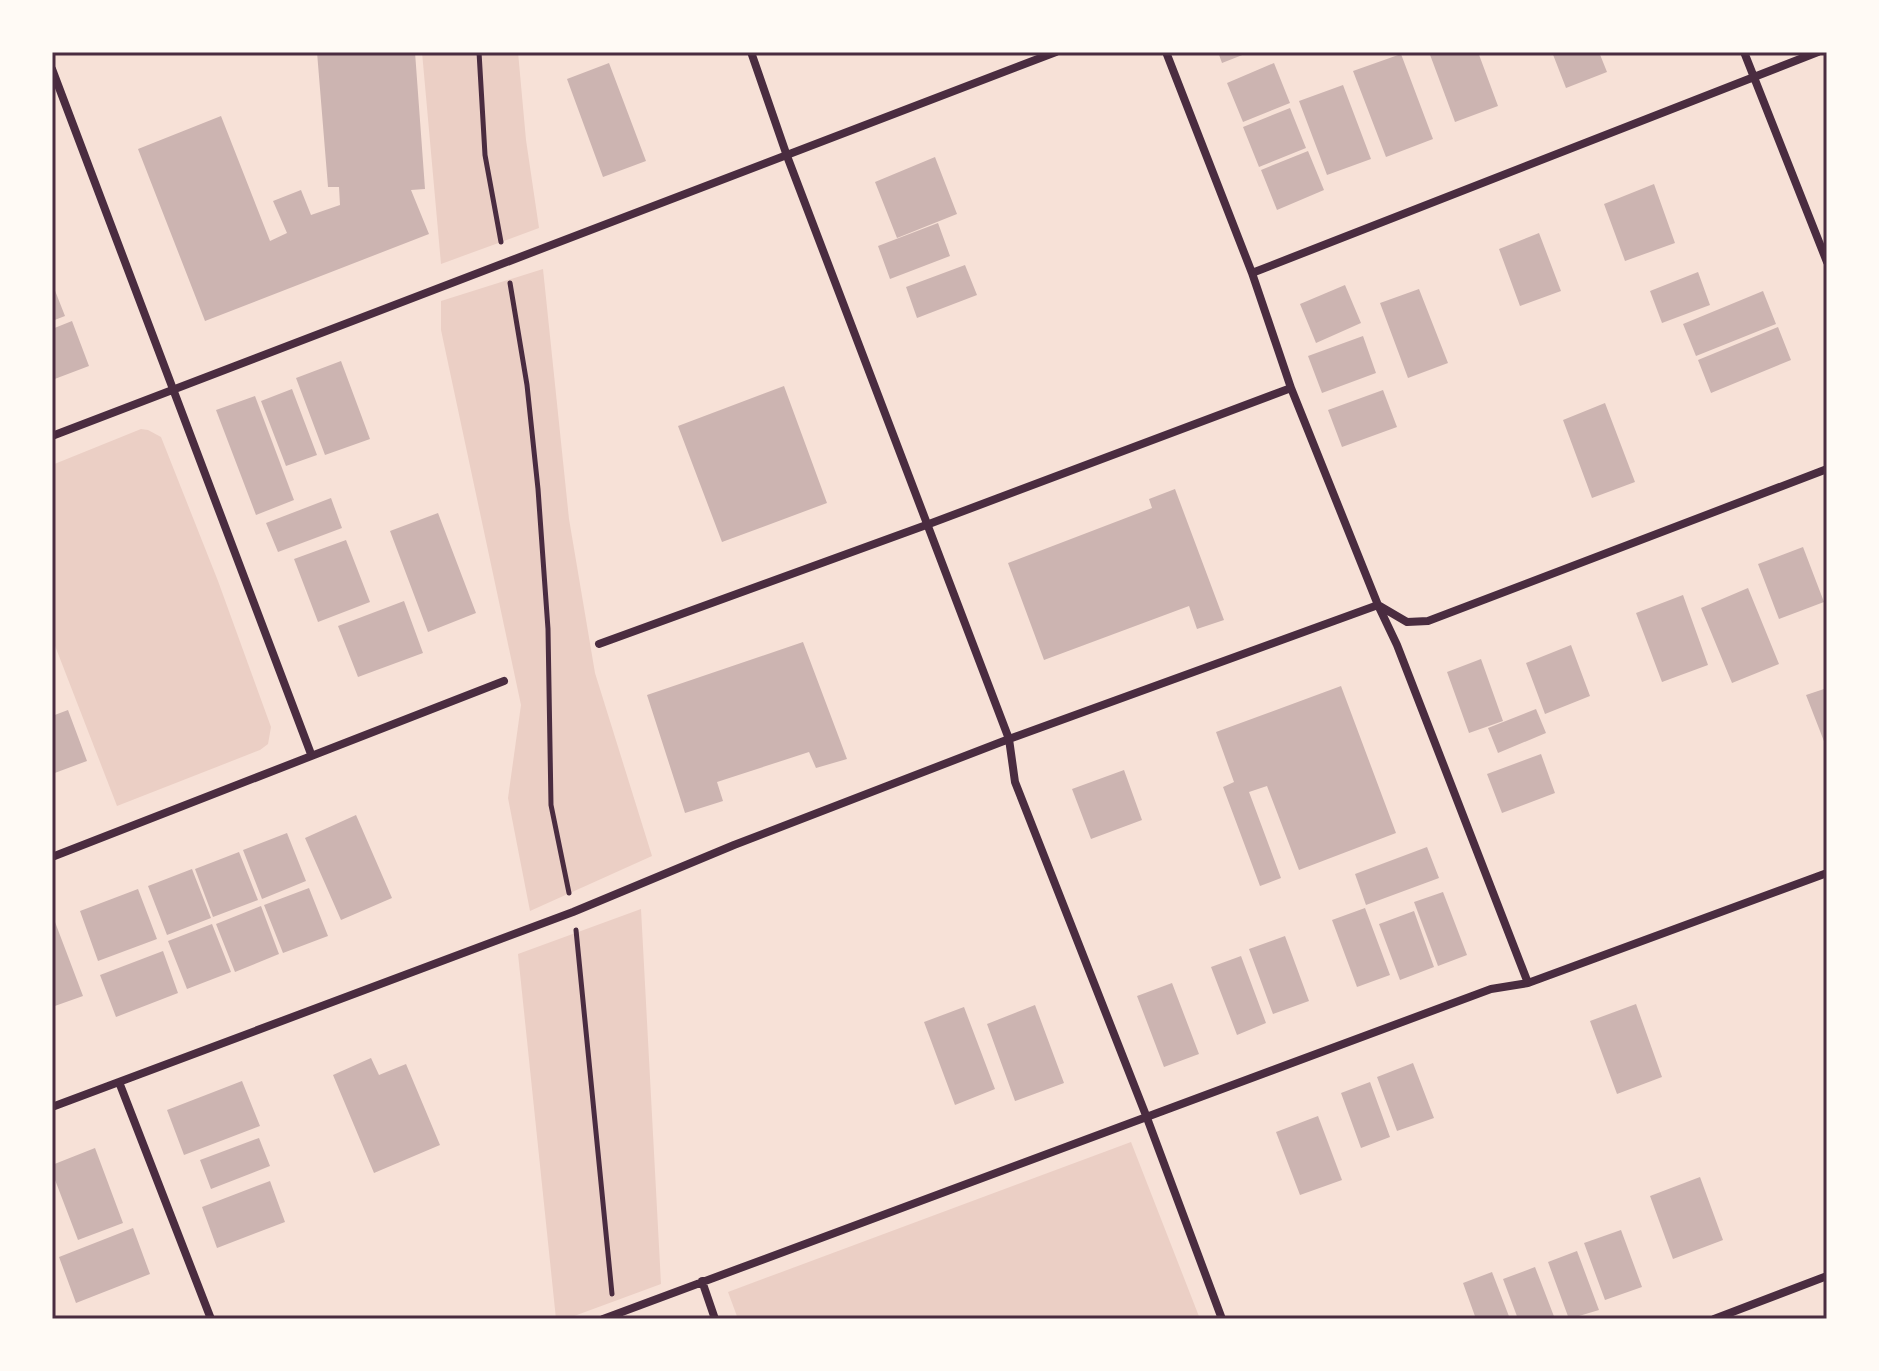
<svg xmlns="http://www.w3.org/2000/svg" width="1879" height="1371" viewBox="0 0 1879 1371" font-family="'Source Sans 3',sans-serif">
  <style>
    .green { fill: #ebcfc5 }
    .building { fill: #ccb4b1 }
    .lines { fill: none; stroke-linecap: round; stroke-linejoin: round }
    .path { stroke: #4a2c40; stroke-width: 5 }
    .minor { stroke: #4a2c40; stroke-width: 8 }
    .neatline { fill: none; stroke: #4a2c40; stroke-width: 3 }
  </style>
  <rect width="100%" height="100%" fill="#f7e1d7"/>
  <path class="green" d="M422,52H518L526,140L539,228L441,264Z
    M543,269L569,519L595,673L652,856L530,911L508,798L521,705L441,330V301Z
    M141,429L148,430L161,437L218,581L271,727L268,744L260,750L117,806L52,638V465Z
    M641,909L661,1284L566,1319H556L518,954Z
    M1131,1142L1200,1319H738L728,1292Z"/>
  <path class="building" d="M317,52H415L425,189L411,190L429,234L205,321L138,149L221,116L270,241L287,233L273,201L301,190L311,215L340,205L339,187H328Z
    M1218,52H1250L1222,63Z
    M1429,52H1478L1498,106L1455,122Z
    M1552,52H1599L1607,72L1566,88Z
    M1401,54L1433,139L1386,157L1353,71Z
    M609,63L646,161L603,177L567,79Z
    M1274,63L1290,103L1243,122L1227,83Z
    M1343,85L1371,159L1327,175L1299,101Z
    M1290,108L1306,148L1259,167L1243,127Z
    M1308,151L1324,190L1277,210L1261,170Z
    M935,157L957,214L897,238L875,182Z
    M1654,184L1675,243L1625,261L1604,204Z
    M938,223L950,256L890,279L878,246Z
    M1539,233L1561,291L1520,306L1499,249Z
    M965,265L977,295L917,318L906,287Z
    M1698,272L1710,305L1662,323L1650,291Z
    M52,283L65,316L52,321Z
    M1345,285L1361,323L1316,343L1300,304Z
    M1419,289L1448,363L1408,378L1380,303Z
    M1763,291L1776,324L1696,356L1683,324Z
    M72,321L89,366L52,380V329Z
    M1778,327L1791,360L1711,393L1698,360Z
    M1363,336L1376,373L1322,393L1308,356Z
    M341,361L370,439L325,455L296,378Z
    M784,386L827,503L722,542L678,426Z
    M292,389L317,455L286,466L261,401Z
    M1383,390L1397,427L1342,447L1328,410Z
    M255,396L294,500L256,515L216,410Z
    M1605,403L1635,482L1592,498L1563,420Z
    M1175,489L1224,620L1197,629L1189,606L1044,660L1008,563L1152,508L1149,499Z
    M331,498L342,528L278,552L266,523Z
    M438,513L476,613L428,632L390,531Z
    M346,540L370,602L318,622L294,559Z
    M1803,547L1824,602L1779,619L1758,564Z
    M1748,588L1779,664L1732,683L1701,608Z
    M1683,595L1708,665L1662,682L1636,613Z
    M404,601L423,653L358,677L338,626Z
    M803,642L847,759L816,768L809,752L717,782L723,801L685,813L647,695Z
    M1571,645L1590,696L1545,714L1526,663Z
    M1481,659L1503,721L1469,733L1447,672Z
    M1341,686L1396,833L1299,870L1267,786L1249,792L1281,878L1260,886L1223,787L1234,782L1216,732Z
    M1827,688V749L1806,695Z
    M1536,709L1546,733L1498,753L1488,728Z
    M68,710L87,761L52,774V716Z
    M1541,754L1555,793L1502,813L1487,774Z
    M1124,770L1142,820L1091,839L1072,789Z
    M356,815L392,898L341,920L305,838Z
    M287,833L306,881L262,899L243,850Z
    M1427,847L1439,878L1366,905L1355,874Z
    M239,852L258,900L213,917L195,869Z
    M192,869L211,918L167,935L148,886Z
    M309,888L328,936L283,953L264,905Z
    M138,889L157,939L98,961L80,911Z
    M1443,892L1467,955L1438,966L1414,902Z
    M261,906L279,954L235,972L216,924Z
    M1365,908L1390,975L1357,987L1332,920Z
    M1414,911L1434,967L1400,980L1379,924Z
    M55,922L83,996L52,1007V923Z
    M212,924L231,972L187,989L168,941Z
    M1285,936L1309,1001L1273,1014L1249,949Z
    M163,951L178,993L116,1017L100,975Z
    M1241,956L1266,1023L1237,1035L1211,967Z
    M1172,983L1199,1054L1164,1067L1137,996Z
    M1636,1004L1662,1077L1617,1094L1590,1021Z
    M1035,1005L1064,1083L1015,1101L987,1024Z
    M964,1007L995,1089L955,1105L924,1022Z
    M371,1058L379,1075L406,1064L440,1145L374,1173L333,1075Z
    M1413,1063L1434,1118L1397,1131L1377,1077Z
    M242,1081L260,1126L184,1155L167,1110Z
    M1370,1082L1390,1137L1361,1148L1341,1093Z
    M1318,1116L1342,1180L1300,1195L1276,1132Z
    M259,1138L270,1166L211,1189L200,1160Z
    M95,1148L123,1223L78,1240L52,1172V1165Z
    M1700,1177L1723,1240L1673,1259L1650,1196Z
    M270,1181L285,1222L217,1248L202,1207Z
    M133,1228L150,1274L76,1303L59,1257Z
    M1621,1230L1642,1287L1605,1300L1584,1243Z
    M1577,1251L1599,1310L1569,1319L1548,1262Z
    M1535,1267L1555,1319H1518L1503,1279Z
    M1492,1272L1510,1319H1476L1463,1283Z"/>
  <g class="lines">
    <path class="path" d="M479,52L485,155L501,242
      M510,283L527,385L538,489L548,629L551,805L569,893
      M576,930L612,1294"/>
    <path class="minor" d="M751,52L787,156L1009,739L1015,782L1147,1118L1222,1319
      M1166,52L1252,273L1291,388L1378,605L1397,645L1528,983
      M1744,52L1827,262
      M52,69L311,754
      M1252,273L1818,52
      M52,436L1056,52
      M599,644L929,524L1291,388
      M52,857L504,681
      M119,1082L211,1319
      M52,1107L573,912L734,845L1009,739L1378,605L1407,622L1428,621L1827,469
      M702,1281L715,1319
      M603,1319L1491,989L1528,983L1827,873
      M1714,1319L1827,1276"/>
  </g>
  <rect width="1879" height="1371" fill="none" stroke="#fffaf5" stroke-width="108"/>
  <rect x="54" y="54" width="1771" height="1263" class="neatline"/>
</svg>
